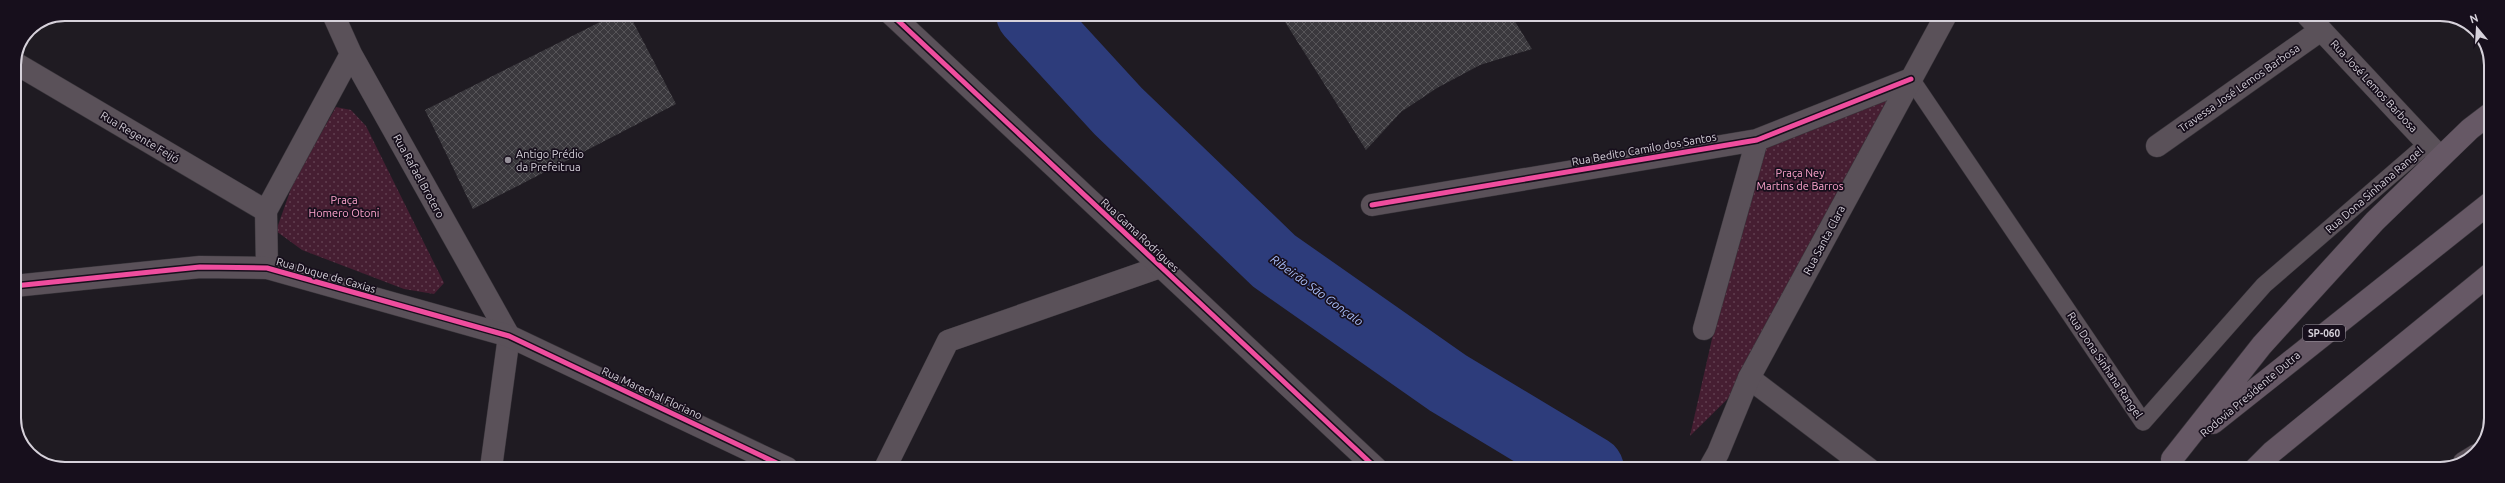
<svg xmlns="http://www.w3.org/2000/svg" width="2505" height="483" viewBox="0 0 2505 483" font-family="Ubuntu,sans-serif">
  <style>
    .grass { fill: url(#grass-dots) }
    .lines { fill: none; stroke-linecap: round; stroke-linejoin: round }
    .river { stroke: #2d3c7b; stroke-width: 66 }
    .building { fill: url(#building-cross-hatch) }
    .service-casing { stroke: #39353b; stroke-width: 18 }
    .minor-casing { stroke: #39353b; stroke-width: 23 }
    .tertiary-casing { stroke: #39353b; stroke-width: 23 }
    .motorway-casing { stroke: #39353b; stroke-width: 23 }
    .service { stroke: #5a5159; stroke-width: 17 }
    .minor { stroke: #5a5159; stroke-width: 22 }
    .tertiary { stroke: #5a5159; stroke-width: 22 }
    .motorway { stroke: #665865; stroke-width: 22 }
    .cycleway-casing { stroke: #170f1c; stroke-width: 8 }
    .cycleway { stroke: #ef4d9e; stroke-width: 5 }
    .poi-dot { fill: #96919a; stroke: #170f1c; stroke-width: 1.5 }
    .labels { text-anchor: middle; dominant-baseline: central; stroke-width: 3.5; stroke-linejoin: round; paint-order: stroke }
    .shield { fill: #170f1c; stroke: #9d97a1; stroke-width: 1 }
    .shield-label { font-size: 10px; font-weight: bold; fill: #d6d1da }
    .street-label { font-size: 11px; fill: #d6d1da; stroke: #170f1c }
    .poi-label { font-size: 11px; fill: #d6d1da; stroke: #170f1c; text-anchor: start }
    .park-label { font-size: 11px; fill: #fea4cd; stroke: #170f1c }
    .water-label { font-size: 12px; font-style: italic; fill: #aabffb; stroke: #170f1c }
    .rim { fill: none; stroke: #d6d1da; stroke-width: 2 }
  </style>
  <defs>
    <pattern id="grass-dots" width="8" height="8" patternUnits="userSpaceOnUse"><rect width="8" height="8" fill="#461e32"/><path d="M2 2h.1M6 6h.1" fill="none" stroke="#603e4f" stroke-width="1.8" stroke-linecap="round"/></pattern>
    <pattern id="building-cross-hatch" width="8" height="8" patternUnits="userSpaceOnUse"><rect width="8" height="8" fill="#3a383d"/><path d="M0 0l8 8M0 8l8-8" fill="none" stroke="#565458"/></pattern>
  </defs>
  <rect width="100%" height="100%" fill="#1f1b22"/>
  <path class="grass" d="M1911,79L1749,378L1690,436L1757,140Z
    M336,107L351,110L366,126L444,283L434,294L404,289L302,250L276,231L294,180Z"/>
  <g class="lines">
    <path class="river" d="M1029,14L1118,111L1274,261L1448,383L1591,469"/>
  </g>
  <path class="building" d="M616,14H629L676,104L473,209L425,110Z
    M1280,14L1511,15L1532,49L1480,65L1437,88L1401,112L1366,150Z"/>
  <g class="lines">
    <g class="service-casing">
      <path id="service" d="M1911,79L2143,422L2264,285L2427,144
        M2462,461L2475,453"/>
    </g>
    <g class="minor-casing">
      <path id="minor" d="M333,14L351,54L509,336L491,468
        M2307,15L2440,157
        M15,63L266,211
        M2157,146L2321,30
        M1372,205L1757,140L1911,79
        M267,268L266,211L351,54
        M1704,329L1757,140
        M1749,378L1869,469
        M885,468L948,341L1160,267"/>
    </g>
    <g class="tertiary-casing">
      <path id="tertiary" d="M891,14L1377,469
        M14,286L200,267L267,268L509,336L787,468
        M1709,469L1718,453L1749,378L1946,15"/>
    </g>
    <g class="motorway-casing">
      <path id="motorway" d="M2213,423L2491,202
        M2172,459L2262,345L2375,221L2470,129L2491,113
        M2255,469L2272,452L2490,274"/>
    </g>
    <use href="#service" class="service"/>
    <use href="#minor" class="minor"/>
    <use href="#tertiary" class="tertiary"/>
    <use href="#motorway" class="motorway"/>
    <g class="cycleway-casing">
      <path id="cycleway" d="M891,14L1377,469
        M1372,205L1757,140L1911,79
        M14,286L200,267L267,268L509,336L787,468"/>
    </g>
    <use href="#cycleway" class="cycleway"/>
  </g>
  <circle class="poi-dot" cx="508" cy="160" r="4"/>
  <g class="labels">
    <rect class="shield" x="2303" y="325" width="42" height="16" rx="3"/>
    <g class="shield-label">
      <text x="2324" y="333">SP-060</text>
    </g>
    <g class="street-label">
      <text transform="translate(2374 86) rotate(47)">Rua José Lemos Barbosa</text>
      <text transform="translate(2239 88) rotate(-35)">Travessa José Lemos Barbosa</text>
      <text transform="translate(140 137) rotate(31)">Rua Regente Feijó</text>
      <text transform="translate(1644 149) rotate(-10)">Rua Bedito Camilo dos Santos</text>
      <text transform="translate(419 176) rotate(61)">Rua Rafael Brotero</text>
      <text transform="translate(2374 190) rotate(-41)">Rua Dona Sinhana Rangel</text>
      <text transform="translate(1140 235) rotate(43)">Rua Gama Rodrigues</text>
      <text transform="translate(1824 240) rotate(-62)">Rua Santa Clara</text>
      <text transform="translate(326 275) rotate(16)">Rua Duque de Caxias</text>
      <text transform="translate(2105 365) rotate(56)">Rua Dona Sinhana Rangel</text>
      <text transform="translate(652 393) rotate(25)">Rua Marechal Floriano</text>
      <text transform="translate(2250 394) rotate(-40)">Rodovia Presidente Dutra</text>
    </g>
    <g class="poi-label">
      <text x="516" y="154">Antigo Prédio<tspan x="516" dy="13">da Prefeitrua</tspan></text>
    </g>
    <g class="park-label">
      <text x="1800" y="173">Praça Ney<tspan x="1800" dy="13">Martins de Barros</tspan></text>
      <text x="344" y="200">Praça<tspan x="344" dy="13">Homero Otoni</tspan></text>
    </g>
    <g class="water-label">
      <text transform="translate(1317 290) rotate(36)">Ribeirão São Gonçalo</text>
    </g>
  </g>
  <path d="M0 0H2505V483H0ZM65 21H2440A44 44 0 0 1 2484 65V418A44 44 0 0 1 2440 462H65A44 44 0 0 1 21 418V65A44 44 0 0 1 65 21Z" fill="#170f1c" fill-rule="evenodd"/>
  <path class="rim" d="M65 21H2440A44 44 0 0 1 2484 65V418A44 44 0 0 1 2440 462H65A44 44 0 0 1 21 418V65A44 44 0 0 1 65 21Z"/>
  <g transform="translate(2477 28) rotate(342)" stroke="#170f1c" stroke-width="3" paint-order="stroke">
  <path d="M0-3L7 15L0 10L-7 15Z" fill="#d6d1da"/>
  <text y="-6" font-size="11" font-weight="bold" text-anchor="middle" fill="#d6d1da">N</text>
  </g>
</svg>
